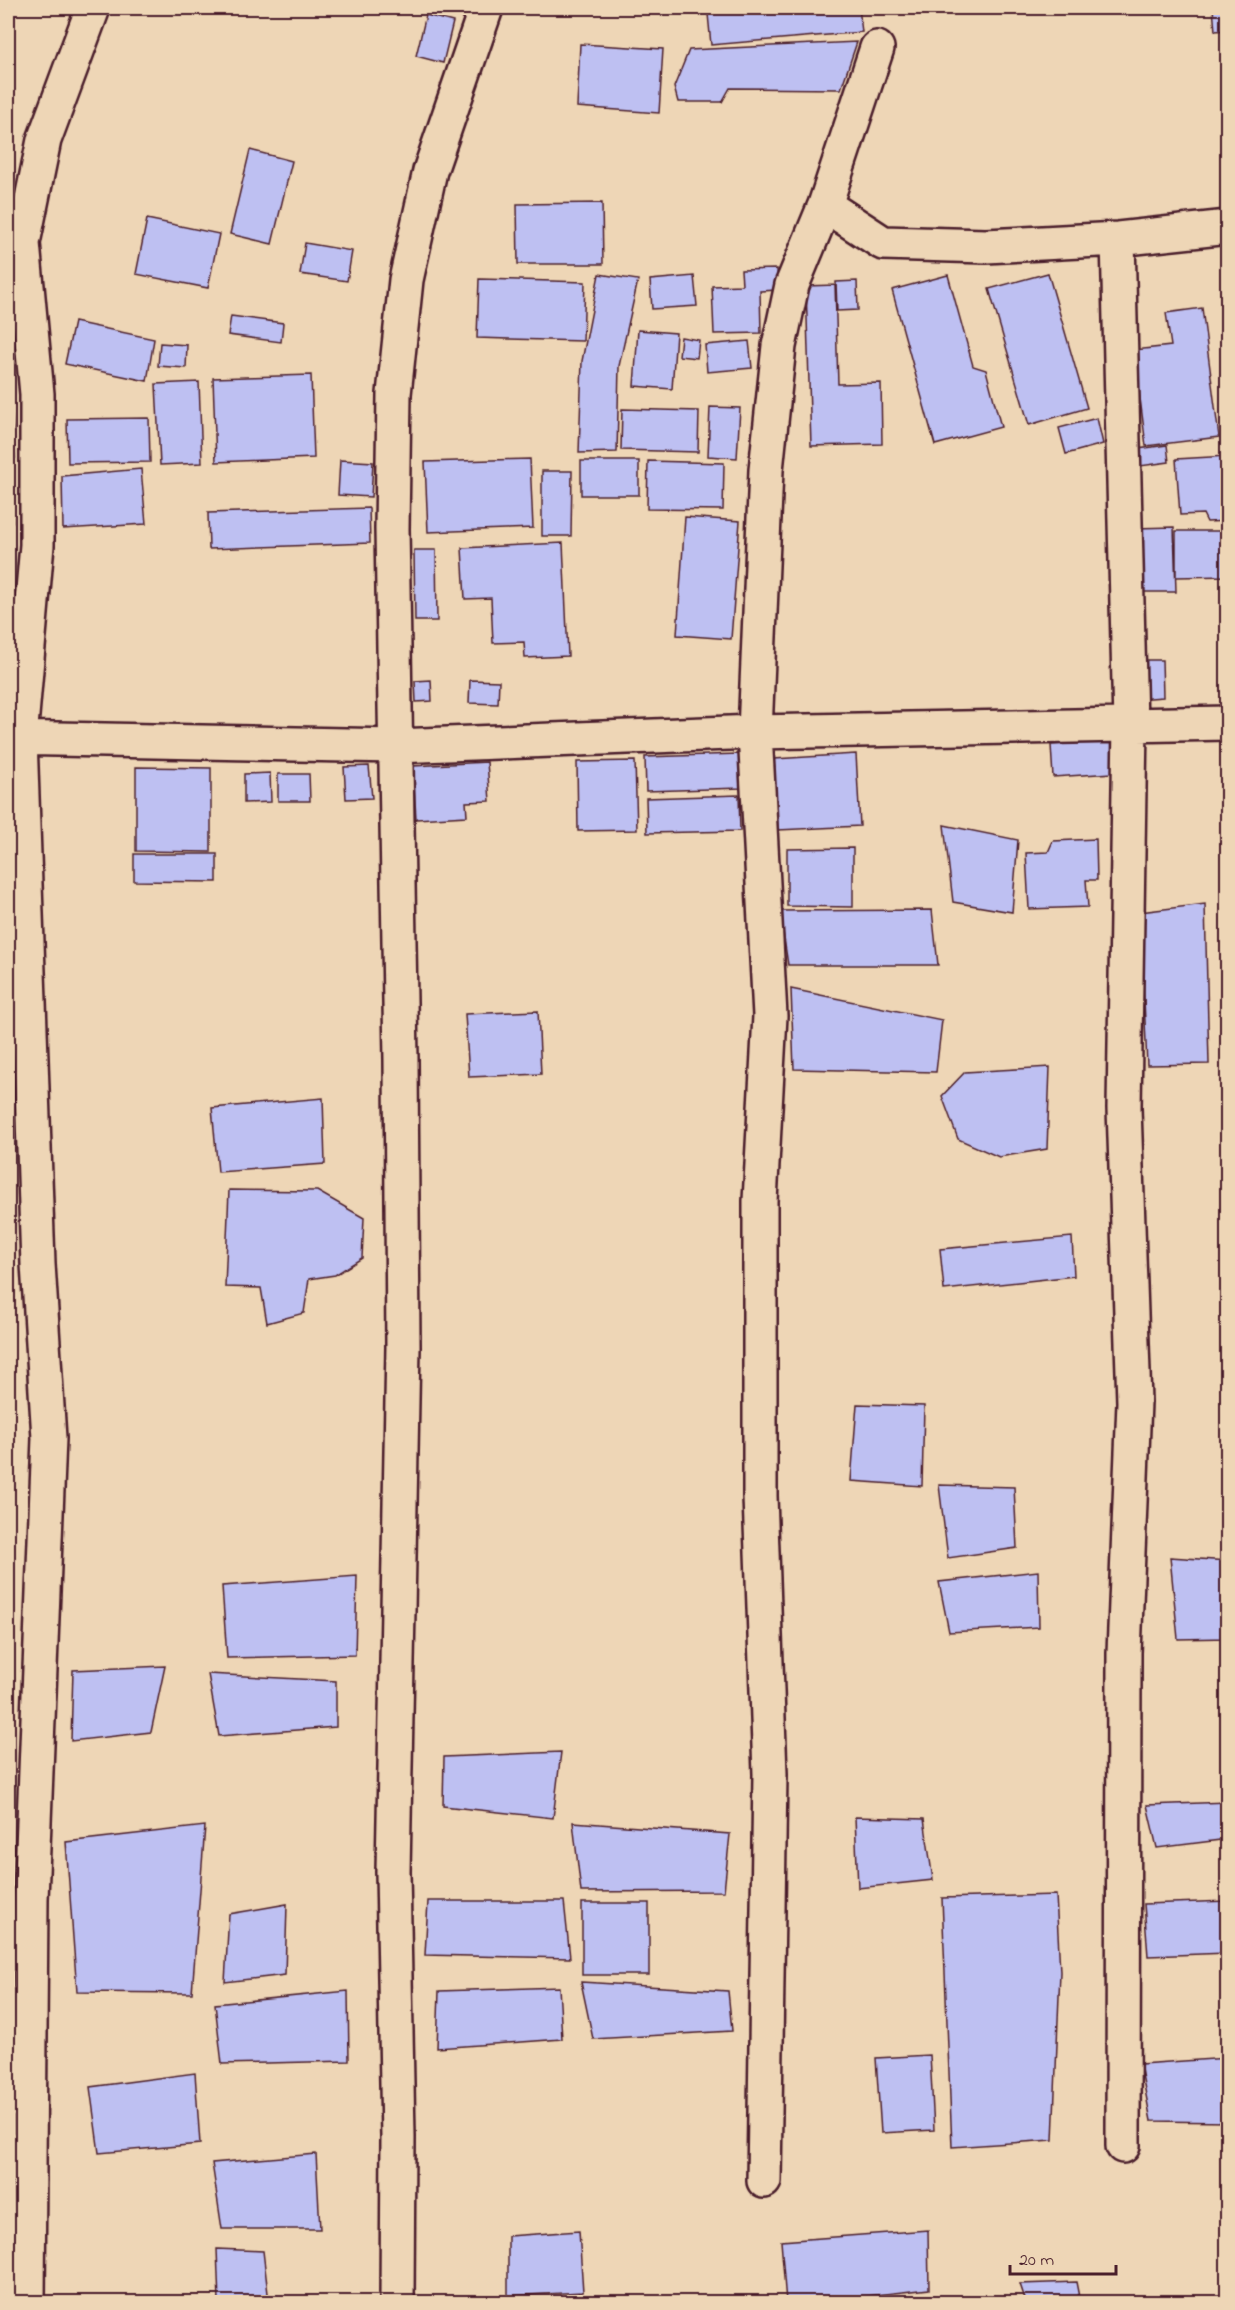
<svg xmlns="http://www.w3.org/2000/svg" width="1235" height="2310" viewBox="0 0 1235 2310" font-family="'Indie Flower',sans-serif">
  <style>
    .building { fill: #bec0f2; stroke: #4a1f2b; stroke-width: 1.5 }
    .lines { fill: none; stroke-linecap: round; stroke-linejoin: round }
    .street-casing { stroke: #4a1f2b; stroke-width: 38 }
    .street { stroke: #eed6b6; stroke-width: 33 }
  </style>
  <rect width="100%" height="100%" fill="#eed6b6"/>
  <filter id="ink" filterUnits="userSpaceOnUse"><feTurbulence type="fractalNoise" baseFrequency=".0167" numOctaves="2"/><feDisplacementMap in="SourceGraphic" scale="12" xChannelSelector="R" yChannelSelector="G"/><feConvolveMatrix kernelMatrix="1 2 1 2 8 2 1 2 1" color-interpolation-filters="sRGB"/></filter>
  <g filter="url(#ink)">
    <path class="building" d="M784,8H859L862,32L711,45L708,14Z
      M1213,8H1228V30L1215,31Z
      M426,15L453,22L443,63L416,56Z
      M857,42L841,89L730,88L722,102H678L674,87L689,50Z
      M580,44L663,49L659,113L577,107Z
      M250,150L292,161L272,244L230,234Z
      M602,203L603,264H518L517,204Z
      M147,219L219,234L208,288L136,274Z
      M305,243L352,251L347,281L300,274Z
      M777,269L778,290L760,291L761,333L714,334L712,286L742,285L741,270Z
      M1048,273L1087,408L1029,425L989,289Z
      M599,274L638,280L619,366L617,452L579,453L582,361Z
      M948,275L973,366L986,370L1001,427L935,445L892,290Z
      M694,276L697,306L652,309L650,280Z
      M479,279L585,282L583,341L477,338Z
      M857,281L858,310L837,311L836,282Z
      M835,285L838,384L881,383L882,444L811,446L806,286Z
      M1202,308L1219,437L1146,446L1134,350L1171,346L1166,313Z
      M231,316L283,323L281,342L228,335Z
      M74,322L154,339L147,381L65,364Z
      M638,330L676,333L672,389L634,386Z
      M681,337L699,340L697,358L679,356Z
      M749,341L752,368L707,372L705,345Z
      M160,343L187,345L186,368L158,366Z
      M311,375L314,458L216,462L213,378Z
      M8,376L15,458H8Z
      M199,382L202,463L160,465L156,384Z
      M710,407L740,408L737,458L708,456Z
      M622,409L699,411L698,452L621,450Z
      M149,418L150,462L68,463L67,419Z
      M1097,418L1103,444L1066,454L1059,428Z
      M1167,445L1169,462L1140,466L1138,449Z
      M1228,456V521L1207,522L1203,514L1180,515L1176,459Z
      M530,459L533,528L428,532L425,462Z
      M340,460L373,462L371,497L338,495Z
      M581,461H639V495H581Z
      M648,461L724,463L723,510L647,509Z
      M141,469L146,524L63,529L62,476Z
      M542,471H572L571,536H542Z
      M8,475H11L12,522L8,523Z
      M369,508L370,543L209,549L208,513Z
      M685,517L740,521L731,639L677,635Z
      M1174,527L1176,592H1137L1135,528Z
      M1176,531H1228V576L1176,577Z
      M563,543L568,656L525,658L524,642L493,643L491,598L465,599L462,548Z
      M414,550H436L437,621H415Z
      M1136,660H1162L1163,697L1138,699Z
      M431,680L432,701L416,702L415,681Z
      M470,680L499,681L498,704L469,703Z
      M1112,741L1113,773L1053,777L1051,745Z
      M739,754L741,788L646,791L645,757Z
      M856,754L860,826L778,830L774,759Z
      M635,761L637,830L578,831L577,762Z
      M487,762L490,801L466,802L467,816L416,819L413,766Z
      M369,766L372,798L346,799L344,767Z
      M136,767L211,768V852L136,851Z
      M270,773L271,802L244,803V774Z
      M278,774H309L310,801H278Z
      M739,795L740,831L647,833L646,798Z
      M944,825L1018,840L1012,912L953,902Z
      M1096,839L1097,880H1086L1088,907L1029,909L1026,853L1048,852L1053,841Z
      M853,848V907L787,906V849Z
      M134,854H217V882L134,881Z
      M1205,904L1209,1064L1147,1065L1140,912Z
      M1224,906H1228V933Z
      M932,910L938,965H788L780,911Z
      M791,989L942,1020L936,1072L794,1069Z
      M538,1011L541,1074L469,1077L465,1014Z
      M1050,1067L1047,1149L999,1157L958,1139L942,1096L965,1072Z
      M323,1098L325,1164L218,1172L212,1108Z
      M229,1190L317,1191L364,1218L362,1258L335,1275L309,1279L304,1313L267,1323L261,1288L225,1287Z
      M1072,1237L1074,1276L944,1290L940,1249Z
      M857,1404L924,1406L922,1486L851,1481Z
      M939,1485L1014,1487L1017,1548L948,1558Z
      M1170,1557L1228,1561V1638L1178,1639Z
      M1038,1571L1039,1627L949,1632L939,1582Z
      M357,1576L355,1655L227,1658L222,1586Z
      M165,1666L151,1732L71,1741L73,1670Z
      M208,1674L336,1681V1727L219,1736Z
      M561,1752L553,1818L443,1806L444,1757Z
      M1228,1802V1839L1157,1848L1147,1805Z
      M855,1817L924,1819L933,1880L858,1888Z
      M573,1822L730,1834L724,1891L581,1892Z
      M205,1826L192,1993L77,1992L66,1842Z
      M1056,1895L1060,1972L1053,2140L952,2147L942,1898Z
      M428,1901H564L570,1958L425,1955Z
      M1228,1901V1953L1148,1956L1144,1904Z
      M582,1903H649V1975H582Z
      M287,1904L285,1975L225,1982L229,1914Z
      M581,1982L728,1991L732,2031L593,2039Z
      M559,1987L562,2039L437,2048L439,1991Z
      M348,1991L349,2061L222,2064L215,2004Z
      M930,2055L934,2130L881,2133L876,2058Z
      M1228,2058V2122L1151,2121L1140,2064Z
      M195,2073L200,2144L99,2153L90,2087Z
      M316,2154L320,2229H222L212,2163Z
      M928,2230L929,2289L814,2302H786L781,2241Z
      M579,2231L583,2292L508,2296V2236Z
      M217,2249L263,2251L269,2302H219Z
      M1076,2282L1080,2302H1026L1020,2284Z
      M997,2299L998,2302H964Z"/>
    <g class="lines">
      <g class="street-casing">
        <path id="street" d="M825,205L883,243L986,246L1118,239L1228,227
          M1118,239L1130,724L1124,1108L1134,1402L1124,1653L1123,2146
          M8,738L396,746L755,732L1228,723
          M764,2181L770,1774L760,1496V1201L770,1016L755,732L766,470L779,346L792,285L825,205L877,48
          M28,2302L31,1899L49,1438L38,1264L20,738L37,545V394L23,243L44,140L93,8
          M397,2302L398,2137L393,1872L403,1347L401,1060L392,529L394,394L406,280L430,171L486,8"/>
      </g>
      <use href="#street" class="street"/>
    </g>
  </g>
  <rect width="1235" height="2310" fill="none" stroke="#eed6b6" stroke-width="30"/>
  <rect x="15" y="15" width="1205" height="2280" fill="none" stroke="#4a1f2b" stroke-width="2" filter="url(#ink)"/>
  <path d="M1010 2265v9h106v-9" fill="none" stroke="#4a1f2b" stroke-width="3"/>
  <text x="1019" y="2265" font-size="18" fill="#4a1f2b" stroke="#eed6b6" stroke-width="4.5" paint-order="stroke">20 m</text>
</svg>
